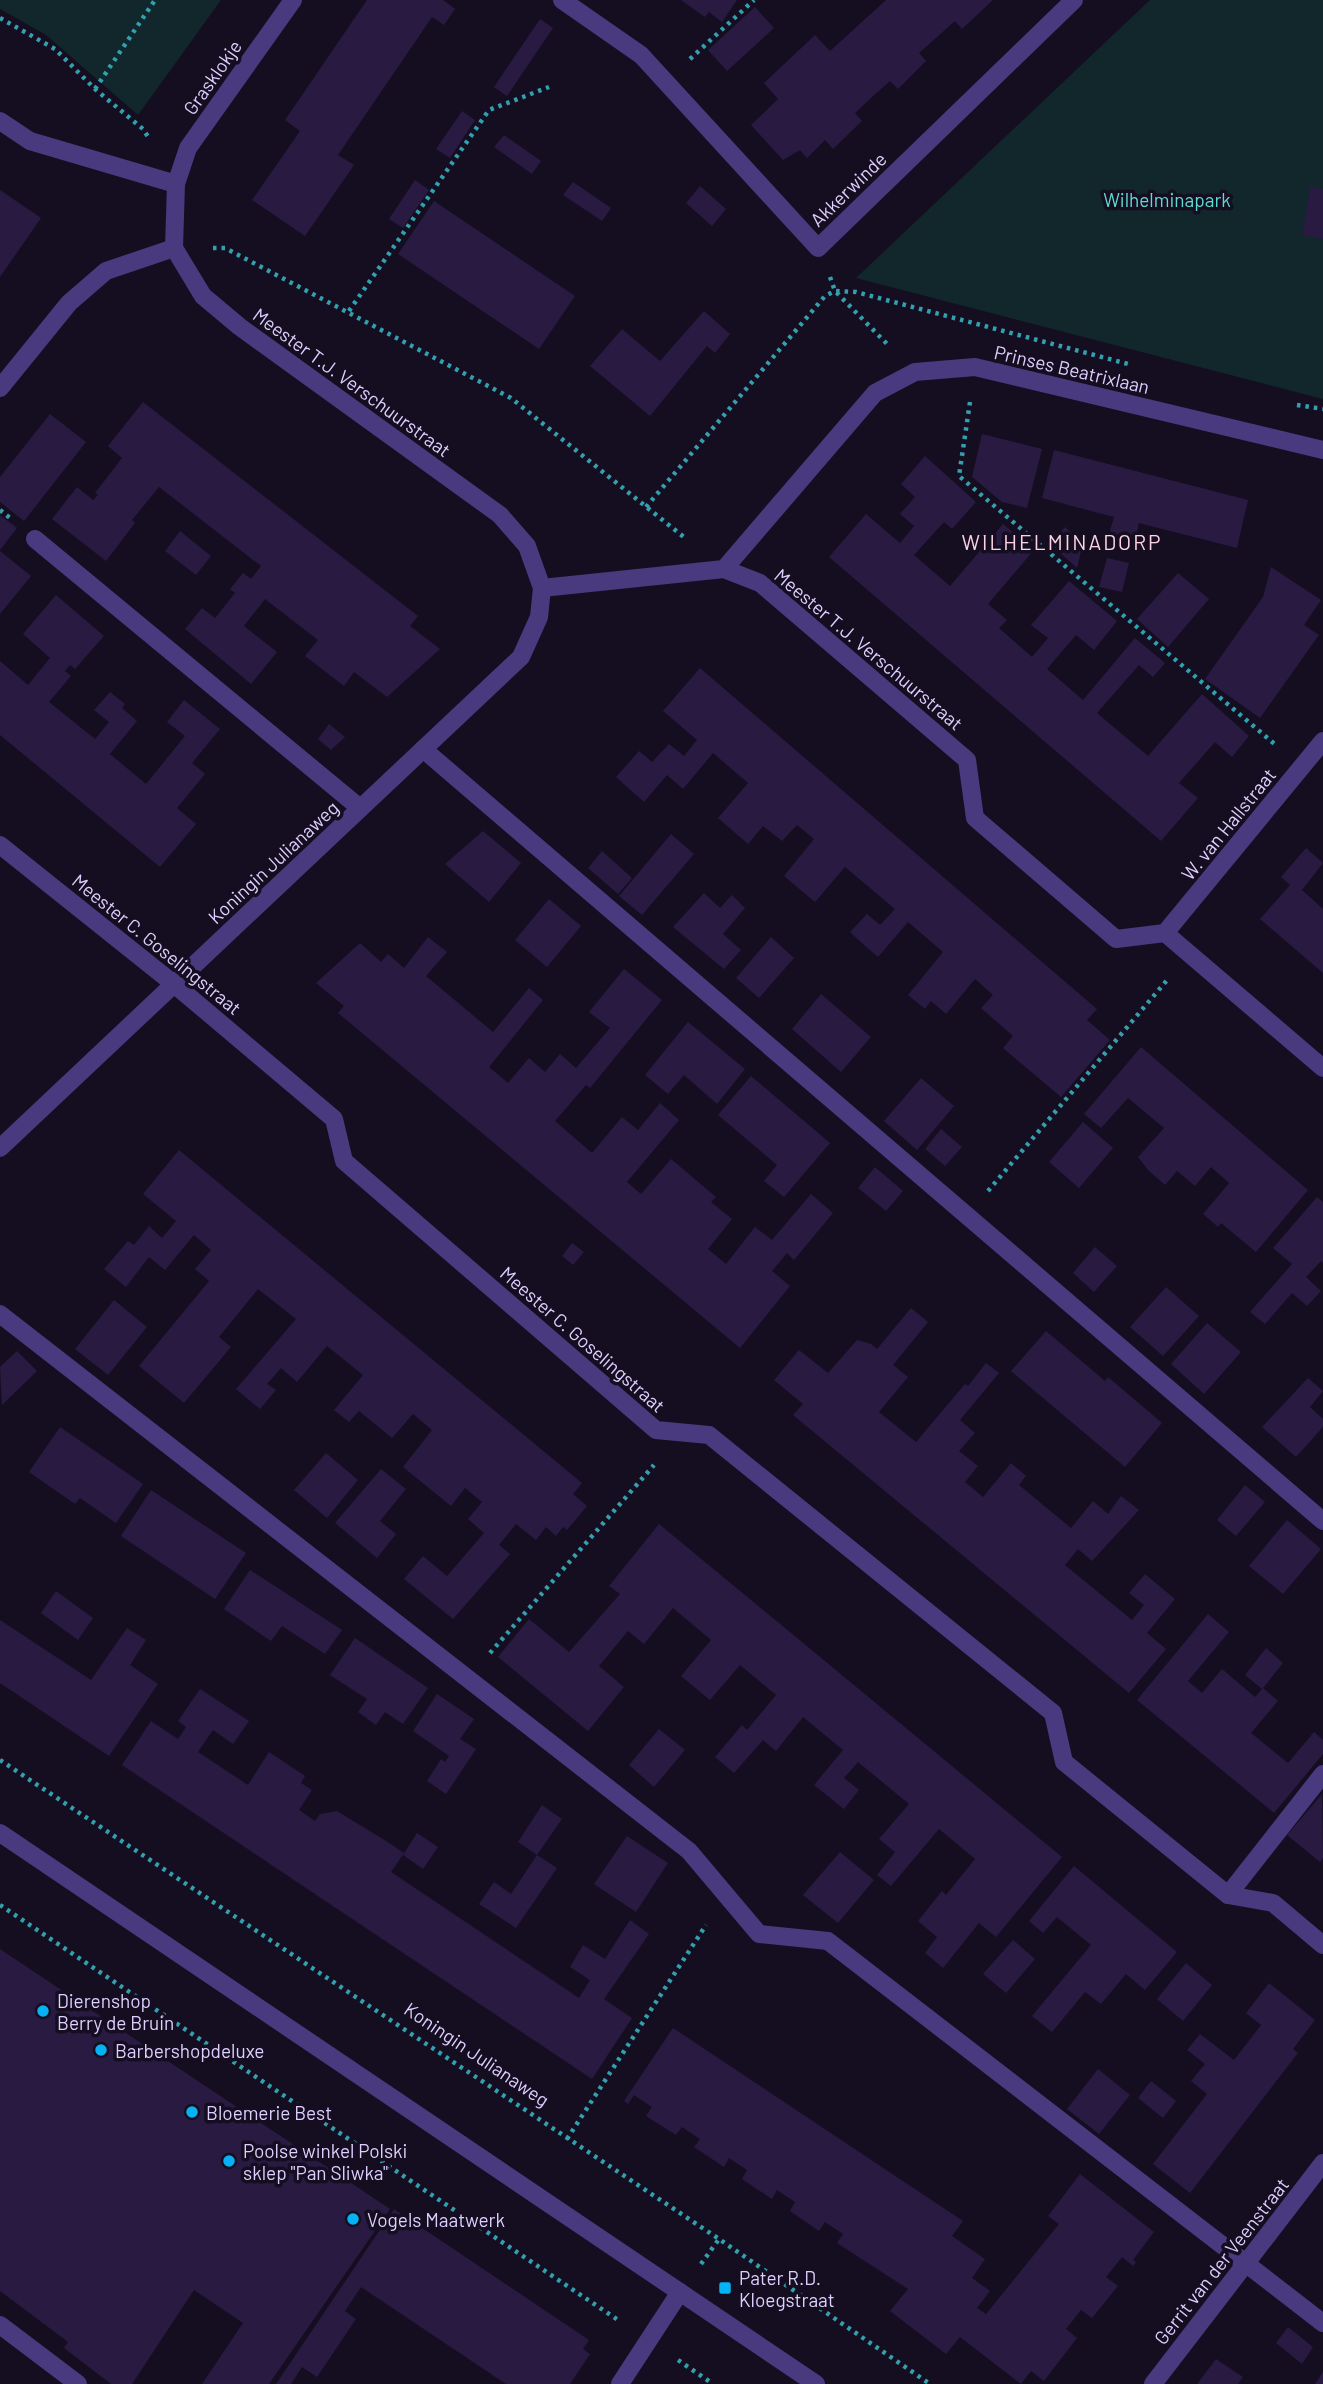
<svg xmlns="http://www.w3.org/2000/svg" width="1323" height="2384" viewBox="0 0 1323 2384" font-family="Barlow,sans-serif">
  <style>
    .green { fill: #11272b }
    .building { fill: #291a42 }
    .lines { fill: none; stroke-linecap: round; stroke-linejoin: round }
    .path { stroke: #31a1b0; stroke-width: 4.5; stroke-dasharray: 3.5 5; stroke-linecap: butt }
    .service { stroke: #493a7f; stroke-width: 18 }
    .minor { stroke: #493a7f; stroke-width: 18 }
    .tertiary { stroke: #493a7f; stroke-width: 18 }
    .poi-dot { fill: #06b2f3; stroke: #150e21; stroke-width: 2.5 }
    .labels { text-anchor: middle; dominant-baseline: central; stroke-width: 7; stroke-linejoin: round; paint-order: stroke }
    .street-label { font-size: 19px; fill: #ddcffe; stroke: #150e21 }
    .park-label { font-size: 19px; fill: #5ddcd3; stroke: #150e21 }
    .poi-label { font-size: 19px; fill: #ddcffe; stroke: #150e21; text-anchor: start }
    .neighbourhood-label { font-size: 21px; letter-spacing: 2px; fill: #fed1e6; stroke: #150e21 }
  </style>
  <rect width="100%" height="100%" fill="#150e21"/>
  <path class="green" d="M0,0H221L138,115L46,35L0,9Z
    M1150,0H1323V399L856,278Z"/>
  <path class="building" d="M367,0H443L455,9L444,25L432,17L338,155L354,165L305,236L252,200L300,131L285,120Z
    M681,0H737L722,22L709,12L705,17Z
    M886,0H993L962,29L955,21L919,53L926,61L898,89L890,81L872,97L855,113L862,121L833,149L825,140L807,158L800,150L783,160L751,125L778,99L764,83L815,35L830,51Z
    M755,7L774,28L727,71L708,50Z
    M540,19L553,28L507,96L494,87Z
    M462,111L475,120L450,158L436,149Z
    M504,135L541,161L532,174L494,147Z
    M415,180L429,190L403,228L389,219Z
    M573,182L611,208L602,221L563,195Z
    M700,186L726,209L712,226L686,203Z
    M1310,187L1323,189V239L1302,235Z
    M0,190L41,218L0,277Z
    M434,201L575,296L539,349L398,254Z
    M704,311L730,334L715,353L707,346L650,416L590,366L622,329L660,361Z
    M143,402L418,616L410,626L440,649L387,697L354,672L344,686L305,656L318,640L265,599L244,626L277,652L251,684L185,629L202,608L215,618L235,593L230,589L243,573L251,579L261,566L159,487L132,520L135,523L106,561L52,519L77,487L93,500L98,495L95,493L122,458L108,446Z
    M50,414L86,442L24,521L0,502V477Z
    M982,434L1042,449L1027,508L1002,502L972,477Z
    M1054,450L1248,500L1237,548L1139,523L1135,540L1109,534L1114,517L1042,498Z
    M925,456L976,502L952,529L944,522L914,555L950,586L1003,524L1034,550L988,604L1007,620L999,628L1032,657L1048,638L1031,625L1069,581L1117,621L1094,650L1076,635L1047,669L1083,700L1135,638L1165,663L1153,677L1139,665L1097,713L1148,756L1202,694L1249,736L1232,757L1215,742L1179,783L1198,798L1161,841L829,557L866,514L900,543L914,526L900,514L915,497L901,484Z
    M0,515L17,528L0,550Z
    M1065,527L1083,543L1077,568L1050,544Z
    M180,531L211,556L196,575L165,551Z
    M0,551L31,576L0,614Z
    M1107,558L1129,563L1122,592L1099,587Z
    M1271,567L1321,600L1304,625L1319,635L1260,718L1205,679L1263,597Z
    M1178,573L1209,599L1168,647L1137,619Z
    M56,595L104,636L75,669L70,665L65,671L71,676L49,702L95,739L109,722L94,710L110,692L125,704L122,708L137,721L110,754L146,784L185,736L167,722L184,700L220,729L192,763L205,774L177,808L196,824L160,867L0,735V661L28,685L50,658L23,634Z
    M700,668L1097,1009L1087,1020L1110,1040L1061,1097L1003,1048L1013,1036L981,1008L993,995L975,979L946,1014L931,1001L925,1009L908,995L943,952L908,922L878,957L864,945L850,932L867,914L880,925L895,909L845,867L815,902L784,876L814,839L797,825L782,841L763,826L748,844L718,818L748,783L713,753L683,789L667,775L644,802L616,777L639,751L652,762L669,744L684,756L697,740L663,711Z
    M329,724L345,737L331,750L318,739Z
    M483,831L521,863L489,902L445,864Z
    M671,834L694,854L642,915L619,896Z
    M1306,848L1323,863L1302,890L1323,909V973L1260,919L1290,885L1281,877Z
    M602,851L632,878L618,894L588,868Z
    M704,893L720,908L732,895L745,908L723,934L741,950L724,969L673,927Z
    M549,899L581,926L547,967L515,940Z
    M428,937L447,952L426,976L493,1032L529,988L543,1000L489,1067L508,1083L529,1058L545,1072L560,1054L576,1068L610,1028L589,1012L624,969L662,1000L590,1088L586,1085L555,1121L592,1153L622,1117L638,1130L660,1103L679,1120L627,1182L641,1194L671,1159L716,1197L711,1202L732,1219L708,1249L726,1264L755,1227L772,1240L811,1194L833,1213L794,1260L787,1253L772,1271L790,1286L740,1348L338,1013L344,1006L316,983L360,943L381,962L388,954L404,968Z
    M771,937L794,958L759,998L736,978Z
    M821,994L871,1037L841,1072L792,1029Z
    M688,1022L745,1069L717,1104L684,1075L668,1094L645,1075Z
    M1141,1047L1308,1190L1256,1252L1221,1223L1218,1227L1203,1214L1229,1183L1211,1167L1195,1186L1177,1171L1165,1185L1148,1170L1138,1157L1164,1128L1128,1098L1101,1128L1084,1114Z
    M751,1076L830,1143L784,1197L764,1181L777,1165L718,1115Z
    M921,1078L954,1106L917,1150L884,1121Z
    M1083,1122L1113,1148L1079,1188L1049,1162Z
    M941,1129L962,1147L945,1166L925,1149Z
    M179,1150L582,1483L573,1494L587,1506L567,1530L563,1527L556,1536L546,1527L536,1540L516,1524L499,1545L510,1554L453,1619L404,1579L423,1556L447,1576L484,1533L468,1519L482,1502L465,1488L451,1506L403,1467L432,1430L413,1414L392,1438L359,1411L349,1422L334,1410L363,1375L327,1346L297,1382L281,1368L267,1384L276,1390L260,1409L236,1389L296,1319L258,1289L219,1337L231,1347L184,1403L139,1366L209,1281L195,1269L211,1250L194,1235L165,1270L149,1257L126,1287L104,1269L128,1241L134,1245L149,1226L162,1238L176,1221L143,1194Z
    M875,1167L903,1191L886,1211L858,1188Z
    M1317,1197L1323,1202V1263L1321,1261L1306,1277L1321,1291L1307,1306L1292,1293L1265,1324L1250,1312L1292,1264L1273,1248Z
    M572,1243L584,1252L573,1265L562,1256Z
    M1095,1247L1117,1266L1094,1292L1073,1273Z
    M1166,1287L1199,1316L1163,1356L1130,1327Z
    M114,1300L147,1327L108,1375L75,1349Z
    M911,1308L928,1322L893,1365L908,1377L879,1412L916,1442L965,1384L968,1386L986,1363L999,1373L960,1420L975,1433L959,1451L978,1466L965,1482L983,1497L1011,1463L1026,1476L1019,1485L1071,1528L1093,1501L1108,1514L1121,1496L1139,1510L1092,1561L1078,1549L1065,1565L1132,1620L1144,1605L1129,1593L1145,1574L1175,1599L1147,1633L1166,1649L1129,1693L793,1415L803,1404L774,1380L799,1350L828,1373L857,1340L871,1344L877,1349Z
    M1207,1323L1241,1352L1204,1394L1171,1364Z
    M1046,1331L1105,1381L1108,1377L1162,1423L1125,1467L1011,1371Z
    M17,1351L37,1371L2,1405L0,1367Z
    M1308,1378L1323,1391L1310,1407L1323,1419V1427L1296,1457L1262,1427Z
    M60,1427L143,1484L116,1523L80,1498L75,1504L29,1472Z
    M326,1453L358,1480L327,1518L294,1490Z
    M381,1469L406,1489L380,1521L396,1534L377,1558L335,1523Z
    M1245,1485L1265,1502L1236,1536L1217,1520Z
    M151,1490L246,1553L215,1599L121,1536Z
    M1287,1520L1321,1549L1283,1594L1249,1566Z
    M659,1524L1062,1857L996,1937L979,1923L943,1968L925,1953L937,1937L918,1921L942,1891L946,1895L975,1859L939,1829L891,1886L877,1875L895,1852L879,1839L909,1804L858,1762L844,1778L859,1790L844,1809L814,1785L843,1750L803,1717L776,1751L763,1740L734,1773L715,1757L742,1725L747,1730L776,1695L740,1665L710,1700L681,1676L711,1640L673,1608L644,1644L628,1631L599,1666L624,1687L588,1731L498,1657L529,1619L569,1652L620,1594L609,1586Z
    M250,1570L342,1630L325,1654L282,1626L271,1641L224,1609Z
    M56,1591L93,1618L78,1640L41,1613Z
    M1208,1614L1229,1632L1188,1681L1202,1693L1222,1669L1255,1697L1262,1689L1245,1675L1266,1648L1283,1663L1263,1688L1278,1701L1251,1733L1288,1763L1314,1732L1323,1740V1754L1274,1813L1137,1700Z
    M0,1620L91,1680L127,1628L146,1640L130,1665L158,1684L109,1756L0,1683Z
    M355,1638L428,1688L403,1724L385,1712L376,1725L358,1712L367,1699L330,1675Z
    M200,1689L249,1721L233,1744L213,1730L198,1752L248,1785L269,1752L305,1776L301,1783L312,1790L299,1810L315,1821L320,1814L337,1811L386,1841L404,1853L391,1872L579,1998L590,1980L570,1967L583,1945L605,1959L630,1920L649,1934L604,1999L632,2018L592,2079L122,1765L151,1721L178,1739L186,1727L178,1721Z
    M437,1694L474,1719L460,1739L476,1749L446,1794L427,1781L441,1759L445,1762L449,1756L413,1731Z
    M659,1729L685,1750L654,1787L629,1765Z
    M1322,1794L1323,1858L1320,1862L1287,1835Z
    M542,1805L562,1819L537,1855L518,1842Z
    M417,1833L438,1847L423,1869L403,1855Z
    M627,1836L668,1863L636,1912L594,1884Z
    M840,1852L874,1880L838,1923L803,1895Z
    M537,1855L557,1868L516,1928L479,1904L494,1882L511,1894Z
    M1074,1866L1177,1952L1145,1990L1126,1974L1101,2004L1085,1992L1052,2032L1032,2016L1091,1945L1057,1917L1043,1933L1029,1921Z
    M1013,1940L1035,1959L1006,1993L983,1974Z
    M0,1949L390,2209L269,2384H202L243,2323L194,2290L132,2384H111L64,2348L68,2342L0,2291Z
    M1186,1963L1212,1985L1183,2021L1157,1999Z
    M1269,1983L1315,2020L1293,2049L1298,2053L1190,2193L1153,2164L1207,2094L1191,2081L1205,2064L1187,2050L1200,2034L1234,2060L1261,2025L1246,2013Z
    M673,2028L963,2221L952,2236L985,2259L972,2278L990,2291L977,2308L986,2314L1059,2224L1048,2216L1080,2174L1154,2232L1133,2260L1136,2262L1133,2266L1122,2257L1106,2277L1118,2286L1092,2318L1081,2310L1066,2329L1077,2338L1044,2381L1031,2371L1021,2384L960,2337L946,2354L890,2311L908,2289L837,2243L843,2234L825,2222L819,2231L790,2211L795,2202L777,2190L772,2199L742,2179L747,2170L729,2158L724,2167L694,2147L700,2139L682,2127L676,2135L646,2116L652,2107L634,2095L628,2104L624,2101Z
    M1098,2069L1130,2095L1099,2134L1067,2109Z
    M1151,2081L1176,2101L1163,2118L1138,2098Z
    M394,2209L589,2340L583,2349L590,2354L570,2384H506L361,2287L345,2311L356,2319L317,2377L302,2367L291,2384H276Z
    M1288,2327L1313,2347L1302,2364L1276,2343Z
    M1216,2359L1243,2377L1238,2384H1197Z
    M1323,2372V2384H1315Z"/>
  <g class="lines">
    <path class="path" d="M0,18L55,49L95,89L143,129L150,140
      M690,59L754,0
      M95,89L155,0
      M213,248H225L511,398L685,538
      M830,277L835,291L890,347
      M349,311L489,110L549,87
      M970,402L959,476L1277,746
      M1297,405L1323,409
      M646,507L825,296L835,291L856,292L1132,365
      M0,510L10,518
      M988,1191L1168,979
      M490,1653L654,1465
      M0,1760L719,2239L930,2384
      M0,1905L621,2322
      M567,2139L706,1925
      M701,2264L719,2239
      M678,2360L713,2384"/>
    <path class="service" d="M35,539L360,808
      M423,749L1323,1521
      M0,1314L689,1851L759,1934L828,1941L1323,2323
      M1228,1895L1323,1774"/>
    <path class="minor" d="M562,0L641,55L818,248L1074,0
      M0,121L30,141L176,184
      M0,388L69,303L106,271L174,248
      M724,569L875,393L915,372L975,367L1323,450
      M542,588L724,569L760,583L967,760L975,818L1116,939L1165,933L1323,1068
      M0,845L174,984L334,1119L344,1161L656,1430L709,1435L1053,1713L1064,1762L1228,1895L1273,1903L1323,1945
      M1165,933L1323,741
      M0,2325L78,2384
      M620,2384L680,2292
      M1153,2384L1323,2163"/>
    <path class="tertiary" d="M0,1148L521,657L539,617L542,588L527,546L500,515L240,327L203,296L174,248L176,184L188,148L293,0
      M0,1833L816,2384"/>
  </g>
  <g class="poi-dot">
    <circle cx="43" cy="2011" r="7"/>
    <circle cx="101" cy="2050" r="7"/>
    <circle cx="192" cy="2112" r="7"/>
    <circle cx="229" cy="2161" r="7"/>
    <circle cx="353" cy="2219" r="7"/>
    <rect x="718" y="2281" width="14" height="14" rx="3.5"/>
  </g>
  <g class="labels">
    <g class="street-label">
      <text transform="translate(212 77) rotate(-55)">Grasklokje</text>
      <text transform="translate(848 189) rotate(-44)">Akkerwinde</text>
      <text transform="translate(1072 369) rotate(13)">Prinses Beatrixlaan</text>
      <text transform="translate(352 382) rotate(36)">Meester T.J. Verschuurstraat</text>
      <text transform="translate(869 649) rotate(40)">Meester T.J. Verschuurstraat</text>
      <text transform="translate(1228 824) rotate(-51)">W. van Hallstraat</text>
      <text transform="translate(273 862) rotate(-43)">Koningin Julianaweg</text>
      <text transform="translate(157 944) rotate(39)">Meester C. Goselingstraat</text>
      <text transform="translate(583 1339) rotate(41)">Meester C. Goselingstraat</text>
      <text transform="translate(477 2054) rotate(34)">Koningin Julianaweg</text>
      <text transform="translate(1221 2261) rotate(-52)">Gerrit van der Veenstraat</text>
    </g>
    <g class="park-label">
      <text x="1167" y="199">Wilhelminapark</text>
    </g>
    <g class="poi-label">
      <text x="57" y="2000">Dierenshop<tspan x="57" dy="22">Berry de Bruin</tspan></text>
      <text x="115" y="2050">Barbershopdeluxe</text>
      <text x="206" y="2112">Bloemerie Best</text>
      <text x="243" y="2150">Poolse winkel Polski<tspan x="243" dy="22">sklep "Pan Sliwka"</tspan></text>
      <text x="367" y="2219">Vogels Maatwerk</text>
      <text x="739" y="2277">Pater R.D.<tspan x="739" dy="22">Kloegstraat</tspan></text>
    </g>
    <g class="neighbourhood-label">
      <text x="1062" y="541">WILHELMINADORP</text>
    </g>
  </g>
</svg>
